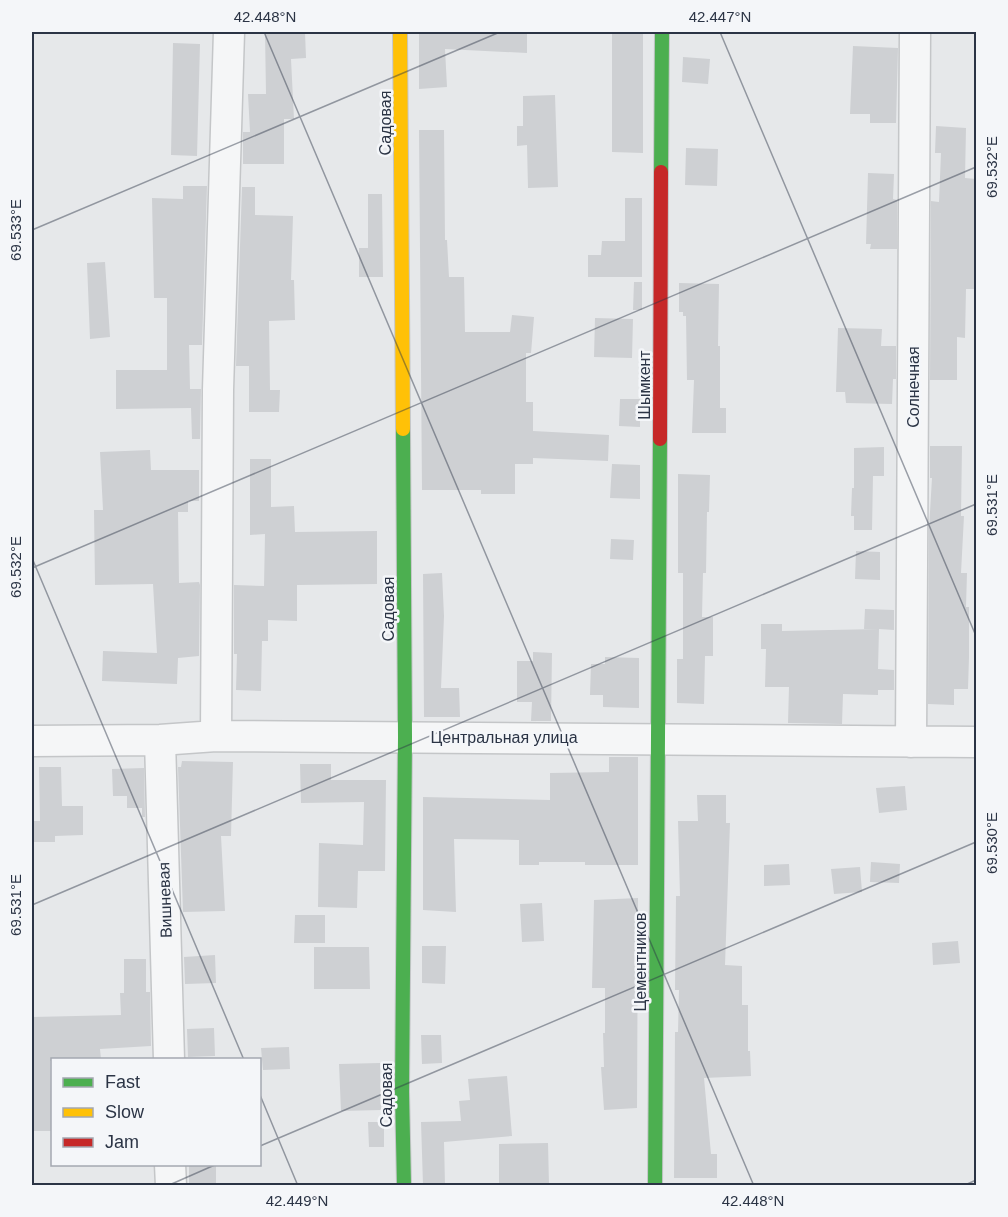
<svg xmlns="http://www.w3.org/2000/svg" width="1008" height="1217" viewBox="0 0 1008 1217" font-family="Helvetica,sans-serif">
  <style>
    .building { fill: #ced0d3 }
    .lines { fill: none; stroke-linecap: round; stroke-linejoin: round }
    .street-casing { stroke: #c4c6c8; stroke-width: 33 }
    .fast-casing { stroke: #c4c6c8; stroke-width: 16 }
    .slow-casing { stroke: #c4c6c8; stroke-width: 16 }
    .jam-casing { stroke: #c4c6c8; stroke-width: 16 }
    .street { stroke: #f5f6f7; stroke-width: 30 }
    .fast { stroke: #4caf50; stroke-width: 14 }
    .slow { stroke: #ffc107; stroke-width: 14 }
    .jam { stroke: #c62828; stroke-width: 14 }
    .ticks { fill: none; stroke: #2b3445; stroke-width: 1.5; stroke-opacity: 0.45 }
    .labels { text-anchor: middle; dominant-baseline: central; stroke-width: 5; stroke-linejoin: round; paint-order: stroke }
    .street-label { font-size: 16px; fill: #2b3445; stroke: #f4f6f9 }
    .neatline { fill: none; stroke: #2b3445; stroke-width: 2 }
    .ticks-label { font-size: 15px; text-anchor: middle; fill: #2b3445 }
  </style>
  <rect width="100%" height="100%" fill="#e6e8ea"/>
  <path class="building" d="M265,32H305L306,58L291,59L294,119H284V164H243V132H250L248,94H266Z
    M419,32H527V53L445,49L447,87L419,89Z
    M612,32H643V153L612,152Z
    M173,43L200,44L197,156L171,155Z
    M853,46L898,48L896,123H870V114H850Z
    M683,57L710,59L708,84L682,82Z
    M555,95L558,187L528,188L527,145L517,146V126H523V96Z
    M936,126L966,128L965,178L976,179V289H966L965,338L957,337V380H930L931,201L939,202L941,153H935Z
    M419,130H444L445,240H447L449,277H464L465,332H510L512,315L534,317L531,353H526V402H533V431L609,435L608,461L533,458V464H515V494H481V490H422Z
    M686,148L718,149L717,186L685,185Z
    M868,173L894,174L893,199L897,200V249H870L871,244H866Z
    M183,186H207L202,345H189L190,389H201L200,439H192L191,408L116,409V370H167V298H154L152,198L183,199Z
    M242,187H255V215L293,216L291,280H294L295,320L269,321L270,390H280L279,412H249V366H236Z
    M368,194H382L383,277H359V248H368Z
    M625,198H642V277H588V255H601L602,241H625Z
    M105,262L110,337L90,339L87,263Z
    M634,282H642V310H633Z
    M679,283L719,284L718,346H720V408H726V433H692L694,380H687L686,316H683V312H679Z
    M595,318L633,319L632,358L594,357Z
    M838,328L882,329L881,346H896V379H893L892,404L846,403L845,392H836Z
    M620,399H640V427L619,426Z
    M930,446H962L961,516H964L961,573H967L966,607H969V657L968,689H954V705L928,704L929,529L932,478H930Z
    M884,447V476H873L872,530H854V516H851L852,488H854V448Z
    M150,450L151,470H199V501H188V512H178L179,583L199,582L200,585L199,656L178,658L177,684L102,681L103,651L157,653L153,584L95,585L94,510H103L100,452Z
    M250,459H271V507L294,506L295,532L377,531V584L297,585V621L268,620V641H262L261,691L236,690L237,654H234V585L264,586L265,534L250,535Z
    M612,464L640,465V499L610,498Z
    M678,474L710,475L709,512H707L706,573H703L702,617H713V656H705L704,704L677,703V659H683V573H678Z
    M611,539L634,540L633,560L610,559Z
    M856,551L880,552V580L855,579Z
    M442,573L444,616L441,688H459L460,717H424L423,574Z
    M865,609L894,610V630L879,629L878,669L894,670V690H878V695L843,694L842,724L788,723L789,687H765L766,649H761V624H782V631L879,629H864Z
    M533,652L552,653L551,721H531L532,702H517V661H533Z
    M605,657L639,658V708L603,707V695H590L591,664H605Z
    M609,757H638V865H585V862H539V865H519V840L454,839L456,912L423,910V797L550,800V773L609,772Z
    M182,761L233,762L231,836H221L225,911L183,912L178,767H181Z
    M300,764H331V780H386L385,871H358L357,908L318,907L319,843L363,845L364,802L301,803Z
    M39,767H61L62,806H83V835L55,836V842H32V821H40Z
    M144,768L145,817H142V808H127V796H113L112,769Z
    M905,786L907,810L879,813L876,788Z
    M697,795H726V823H730L725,965L742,966V1005H748V1051H750L751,1076L704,1078L711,1154H717V1178H674L675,1032H678L679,990H675L676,896H680L678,821H698Z
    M871,862L900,864L899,883L870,882Z
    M789,864L790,885L764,886V865Z
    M860,867L862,892L834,894L831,869Z
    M638,898L637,1108L604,1110L601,1067H604L603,1033H605V988H592L594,900Z
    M542,903L544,941L522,942L520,904Z
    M295,915H325V943H294Z
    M958,941L960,963L933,965L932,943Z
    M422,946H446L445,984L422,983Z
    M314,947H369L370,989H314Z
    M215,955L216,983L185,984L184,957Z
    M124,959H146V992H150L151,1046L100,1049L101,1059H52V1061H50L52,1131H32V1017L121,1015L120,993H124Z
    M214,1028L215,1056L188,1057L187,1029Z
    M421,1035H441L442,1063L422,1064Z
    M289,1047L290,1069L263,1070L261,1048Z
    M380,1063L381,1110L341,1111L339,1064Z
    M507,1076L512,1136L444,1142L445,1185H423L421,1122L461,1121L459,1101L470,1100L468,1079Z
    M368,1122H384V1147H369Z
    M548,1143L549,1185H499V1144Z
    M189,1164H216V1185H189Z"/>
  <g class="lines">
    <g class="street-casing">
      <path id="street" d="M216,736L218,390L229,32
        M160,740L169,1060
        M32,741L160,740L216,736L976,742
        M911,742L915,32
        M170,1164L171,1186"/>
    </g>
    <g class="fast-casing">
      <path id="fast" d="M661,172L662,32
        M403,429L405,737L402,1092L404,1186
        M655,1186L660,439"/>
    </g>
    <g class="slow-casing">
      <path id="slow" d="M400,32L403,429"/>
    </g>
    <g class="jam-casing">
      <path id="jam" d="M660,439L661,172"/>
    </g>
    <use href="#street" class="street"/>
    <use href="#fast" class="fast"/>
    <use href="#slow" class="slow"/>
    <use href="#jam" class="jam"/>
  </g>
  <path class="ticks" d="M264,32L754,1186M720,32L976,636M32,230L500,32M32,558L244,1060M32,568L976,167M32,905L976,504M260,1095L298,1186M260,1146L976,842M167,1186L217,1164M963,1186L976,1180"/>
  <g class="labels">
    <g class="street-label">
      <text transform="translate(385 123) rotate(-90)">Садовая</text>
      <text transform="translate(644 385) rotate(-90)">Шымкент</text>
      <text transform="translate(913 387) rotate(-90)">Солнечная</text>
      <text transform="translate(388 609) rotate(-90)">Садовая</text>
      <text x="504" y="737">Центральная улица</text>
      <text transform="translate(165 900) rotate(-92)">Вишневая</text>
      <text transform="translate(640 962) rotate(-90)">Цементников</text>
      <text transform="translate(386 1095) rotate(-90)">Садовая</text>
    </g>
  </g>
  <rect width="1008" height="1217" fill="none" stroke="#f4f6f9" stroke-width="66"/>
  <rect x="51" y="1058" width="210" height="108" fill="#f4f6f9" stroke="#a4a8b1" stroke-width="1.5"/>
  <rect x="63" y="1078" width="30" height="9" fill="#4caf50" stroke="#a4a8b1" stroke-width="1.5"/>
  <text x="105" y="1088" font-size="18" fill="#2b3445">Fast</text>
  <rect x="63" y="1108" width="30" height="9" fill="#ffc107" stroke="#a4a8b1" stroke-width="1.5"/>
  <text x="105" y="1118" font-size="18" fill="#2b3445">Slow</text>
  <rect x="63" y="1138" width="30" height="9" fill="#c62828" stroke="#a4a8b1" stroke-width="1.5"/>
  <text x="105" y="1148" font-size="18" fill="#2b3445">Jam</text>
  <rect x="33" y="33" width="942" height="1151" class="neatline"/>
  <g class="ticks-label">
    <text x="265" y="22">42.448°N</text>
    <text x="720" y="22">42.447°N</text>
    <text transform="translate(992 167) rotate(-90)" y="5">69.532°E</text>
    <text transform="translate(16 230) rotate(-90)" y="5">69.533°E</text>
    <text transform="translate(992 505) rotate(-90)" y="5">69.531°E</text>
    <text transform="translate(16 567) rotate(-90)" y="5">69.532°E</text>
    <text transform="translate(992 843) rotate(-90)" y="5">69.530°E</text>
    <text transform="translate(16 905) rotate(-90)" y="5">69.531°E</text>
    <text x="297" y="1206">42.449°N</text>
    <text x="753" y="1206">42.448°N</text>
  </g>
</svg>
